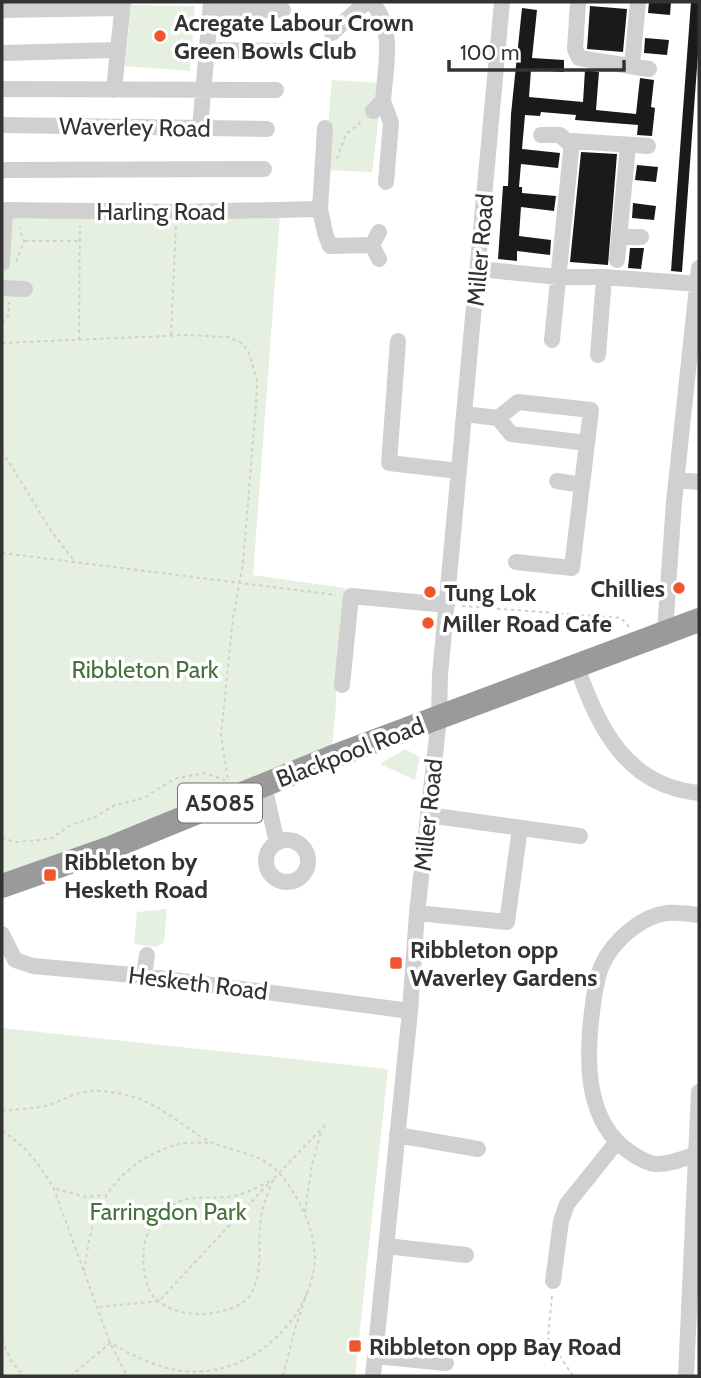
<svg xmlns="http://www.w3.org/2000/svg" width="701" height="1378" viewBox="0 0 701 1378" font-family="Cabin,sans-serif">
  <style>
    .green { fill: #e5f0e1 }
    .building { fill: #1a1a1a }
    .lines { fill: none; stroke-linecap: round; stroke-linejoin: round }
    .path { stroke: #d0d0d0; stroke-width: 2; stroke-dasharray: 3.5 3.5; stroke-linecap: butt }
    .minor { stroke: #d0d0d0; stroke-width: 16 }
    .highway { stroke: #9a9a9a; stroke-width: 24 }
    .poi-dot { fill: #f0562e; stroke: #fff; stroke-width: 2.5 }
    .labels { text-anchor: middle; dominant-baseline: central; stroke-width: 7; stroke-linejoin: round; paint-order: stroke }
    .shield { fill: #fff; stroke: #707070; stroke-width: 2 }
    .shield-label { font-size: 23px; font-weight: bold; fill: #333 }
    .poi-label { font-size: 24px; font-weight: bold; fill: #333; stroke: #fff; text-anchor: start }
    .street-label { font-size: 24px; fill: #333; stroke: #fff }
    .park-label { font-size: 24px; fill: #46723c; stroke: #fff }
  </style>
  <rect width="100%" height="100%" fill="#fff"/>
  <path class="green" d="M131,5L195,6L190,71L125,66Z
    M332,80L383,83L372,172L324,170Z
    M9,215L280,216L253,575L345,588L337,660L336,705L332,748L2,880V285Z
    M405,749L420,757L415,780L380,764Z
    M167,909L164,942L156,947L134,944L137,912Z
    M2,1028L388,1069L355,1376H2Z"/>
  <path class="building" d="M649,2H671L670,15L648,13Z
    M691,2H699V40L682,272L671,271Z
    M590,6L627,9L623,52L587,49Z
    M522,8L537,10L532,58L564,60V72L531,70L529,97L583,102L585,70L599,72L596,110L636,114L640,78L654,80L651,107L655,108L652,136L637,135L638,125L575,120L576,115L541,112L540,116L525,115L522,149L560,153L558,168L521,164L519,187H522V193L556,196L554,211L521,207L519,236L551,240L550,255L517,251V261L498,259L503,186H508L511,114Z
    M645,38L669,40L667,55L644,53Z
    M581,152L617,154L608,265L570,262Z
    M637,165L658,167L656,182L635,180Z
    M633,203L656,206L654,220L632,218Z
    M630,248H644L641,269L628,268Z"/>
  <g class="lines">
    <path class="path" d="M337,159L346,134L362,121
      M25,241H79
      M16,262L24,241L19,228
      M2,323L8,316L9,302
      M171,335L176,225
      M79,340L80,226
      M2,343L187,335L228,337L240,342L248,350L257,380L256,405L243,563L233,618L221,736L228,780
      M2,451L52,532L75,562
      M2,553L336,595
      M462,606L621,618L630,628
      M2,838L16,842L50,839L71,825L95,817L115,805L144,798L174,779L204,773L225,780
      M2,1111C17,1109 34,1109 49,1105C66,1099 81,1089 100,1091C152,1095 164,1114 205,1139C227,1152 258,1151 277,1171C299,1194 319,1236 314,1268C306,1320 258,1366 206,1371C170,1375 140,1359 110,1343L71,1376
      M2,1131C25,1145 41,1166 54,1189L110,1343L127,1376
      M274,1178L327,1123
      M273,1180C267,1195 261,1209 260,1226C258,1249 264,1279 247,1299C239,1307 224,1311 213,1313C192,1316 167,1312 153,1296C148,1290 147,1284 145,1276C140,1248 145,1223 171,1206C189,1193 213,1200 233,1196C247,1194 260,1185 273,1180Z
      M56,1189L86,1197L104,1195
      M305,1212L312,1165L321,1132
      M84,1271C91,1224 98,1191 139,1162C150,1155 166,1147 179,1144C190,1142 202,1143 212,1143
      M552,1296L548,1338L573,1376
      M99,1307L159,1301L270,1182
      M2,1340L11,1361L24,1376
      M283,1376L295,1329L307,1292"/>
    <path class="minor" d="M371,2C396,26 385,69 383,101L373,111
      M578,2L575,49L579,58L649,69
      M2,10L122,8
      M211,11L283,10
      M332,33L366,2
      M208,50L286,51
      M2,53L117,50
      M632,65L638,2
      M2,89L276,90
      M114,90L123,2
      M383,101L391,123L386,182
      M2,125L267,129
      M200,128L211,2
      M541,135H560L572,146
      M2,170L264,169
      M320,209L325,233L330,246L372,245
      M2,210L177,212L320,209L325,128
      M379,232L372,245L379,259
      M619,237H641
      M617,260L628,145
      M2,263L5,210
      M479,269L558,277H604L699,284
      M2,288L25,289
      M552,340L572,141L648,146
      M398,341L389,463L459,471
      M598,355L604,277
      M464,414L498,418L511,434L587,443
      M498,418L518,402L591,410L572,568L516,562
      M678,480L699,482
      M557,481L582,485
      M665,631L674,502L699,268
      M577,667C599,728 626,786 699,793
      M342,685L351,596L447,605
      M264,785L277,843
      M428,815L580,836
      M266 861a21 21 0 1 1 42 0a21 21 0 1 1-42 0Z
      M417,913L507,922L520,828
      M2,934L15,960L33,966L144,976L410,1011
      M144,976L147,955
      M397,1135L478,1149
      M697,1154C685,1158 668,1165 655,1164C647,1163 637,1157 631,1153C585,1123 586,1060 592,1012C594,996 596,979 602,965C613,941 641,916 667,913C677,912 689,914 699,915
      M386,1246L466,1255
      M553,1281L561,1221L567,1204L616,1143
      M375,1356L446,1363
      M373,1376L410,1011L417,913L439,719L440,675L502,2
      M686,1376L699,1092"/>
    <path class="highway" d="M2,886L110,848L330,758L699,620"/>
  </g>
  <g class="poi-dot">
    <circle cx="160" cy="36" r="7"/>
    <circle cx="679" cy="588" r="7"/>
    <circle cx="430" cy="592" r="7"/>
    <circle cx="428" cy="623" r="7"/>
    <rect x="43" y="868" width="14" height="14" rx="3.5"/>
    <rect x="389" y="956" width="14" height="14" rx="3.5"/>
    <rect x="348" y="1339" width="14" height="14" rx="3.5"/>
  </g>
  <g class="labels">
    <rect class="shield" x="178" y="783.5" width="84" height="39" rx="5"/>
    <g class="shield-label">
      <text x="220" y="803">A5085</text>
    </g>
    <g class="poi-label">
      <text x="174" y="22">Acregate Labour Crown<tspan x="174" dy="28">Green Bowls Club</tspan></text>
      <text x="665" y="588" text-anchor="end">Chillies</text>
      <text x="444" y="592">Tung Lok</text>
      <text x="442" y="623">Miller Road Cafe</text>
      <text x="64" y="861">Ribbleton by<tspan x="64" dy="28">Hesketh Road</tspan></text>
      <text x="410" y="949">Ribbleton opp<tspan x="410" dy="28">Waverley Gardens</tspan></text>
      <text x="369" y="1346">Ribbleton opp Bay Road</text>
    </g>
    <g class="street-label">
      <text transform="translate(135 127) rotate(1)">Waverley Road</text>
      <text x="161" y="211">Harling Road</text>
      <text transform="translate(480 250) rotate(-85)">Miller Road</text>
      <text transform="translate(350 752) rotate(-21)">Blackpool Road</text>
      <text transform="translate(428 815) rotate(-84)">Miller Road</text>
      <text transform="translate(198 983) rotate(7)">Hesketh Road</text>
    </g>
    <g class="park-label">
      <text x="145" y="669">Ribbleton Park</text>
      <text x="168" y="1211">Farringdon Park</text>
    </g>
  </g>
  <rect width="701" height="1378" fill="none" stroke="#333333" stroke-width="7"/>
  <path d="M449 60v10h175v-10" fill="none" stroke="#333333" stroke-width="3.5"/>
  <text x="460" y="60" font-size="21" fill="#333333" stroke="#ffffff" stroke-width="5" paint-order="stroke">100 m</text>
</svg>
